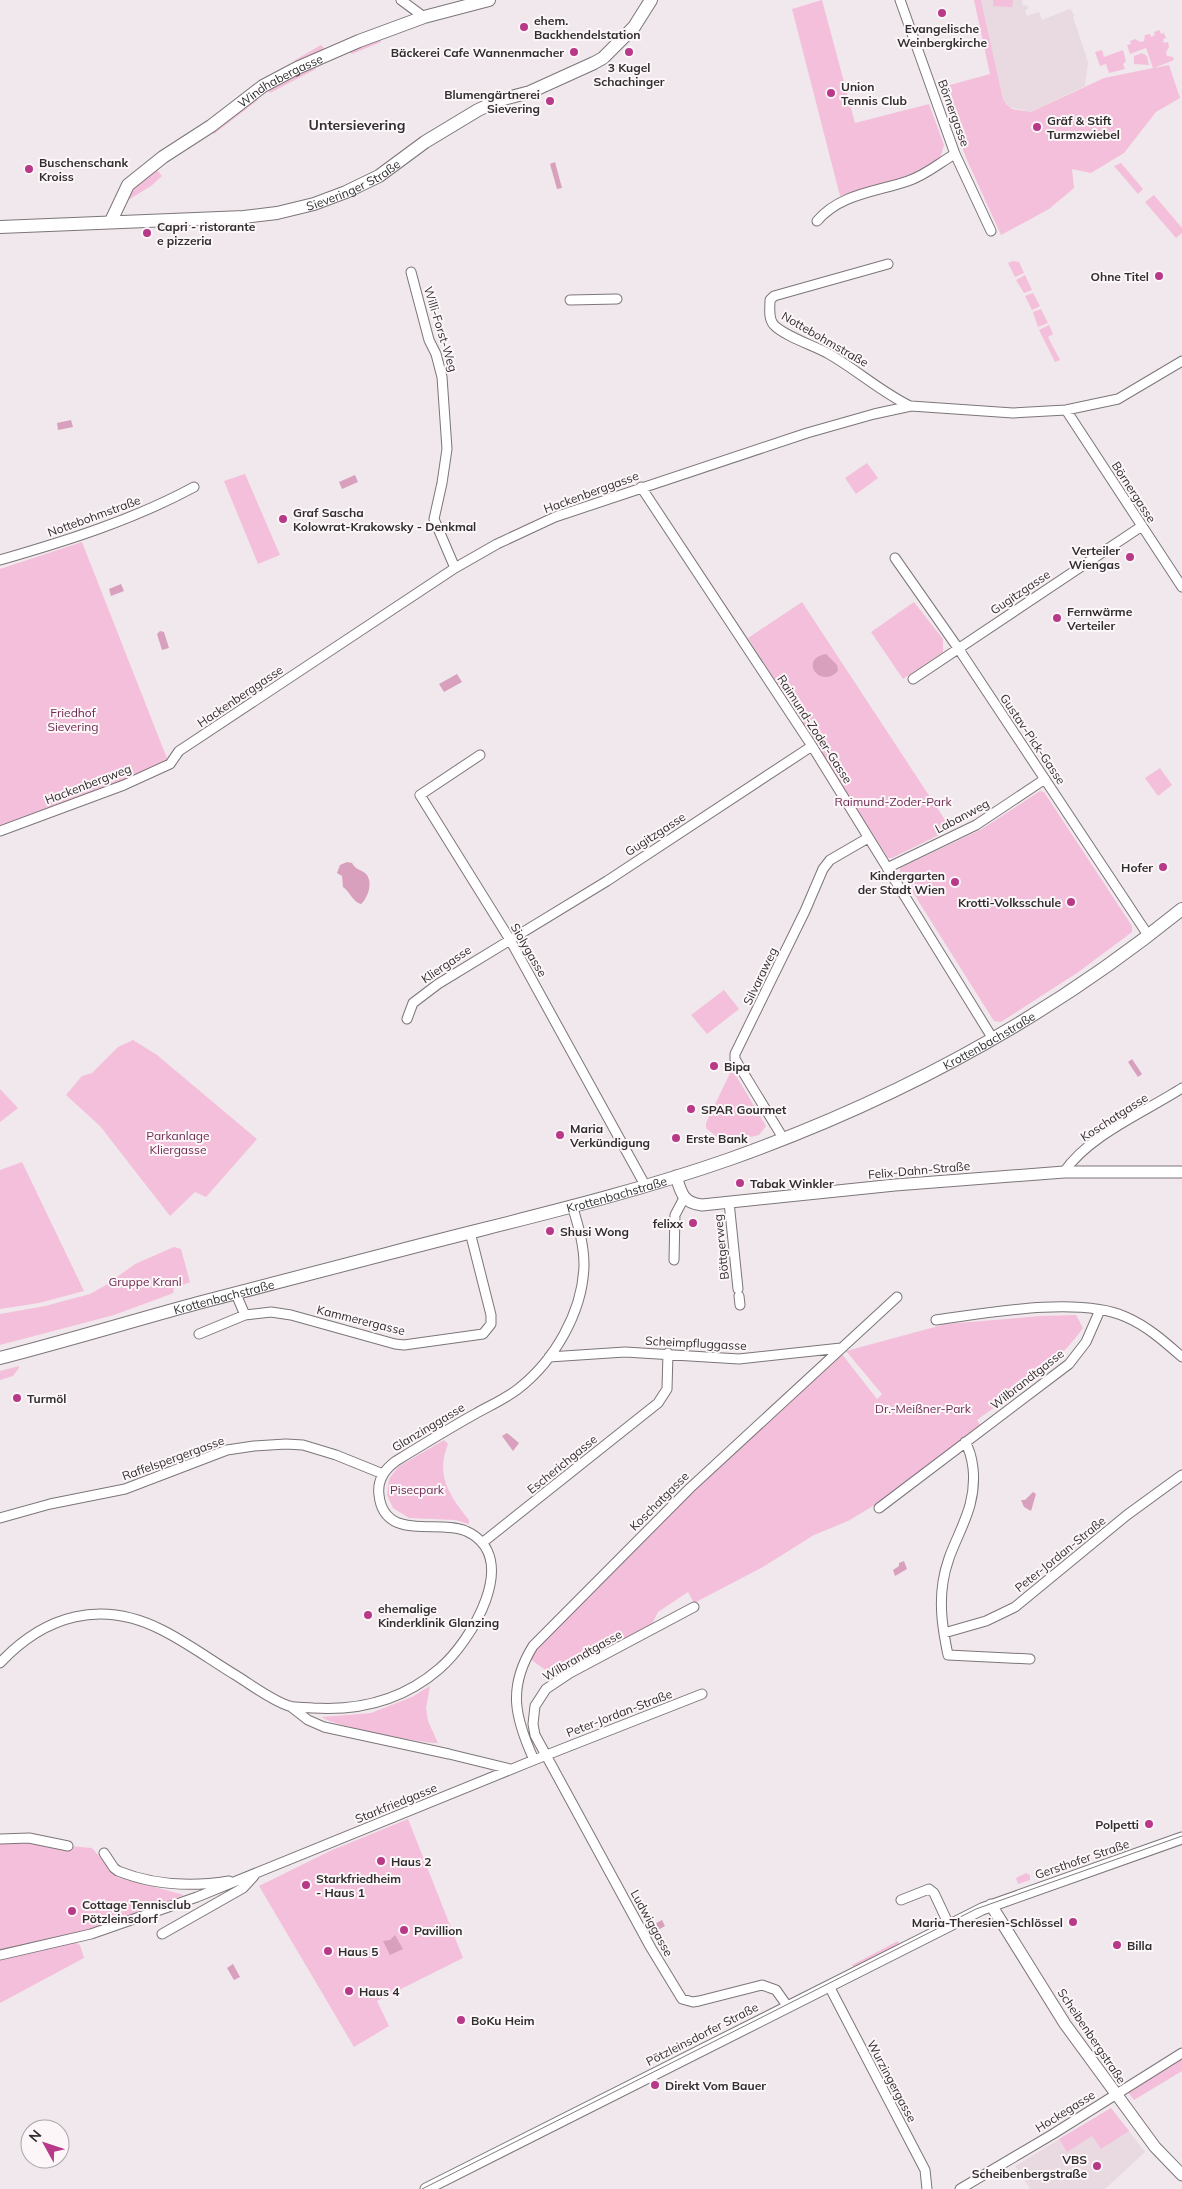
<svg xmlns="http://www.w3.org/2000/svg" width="1182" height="2189" viewBox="0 0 1182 2189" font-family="Mulish,sans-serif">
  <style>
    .built { fill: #e9dae1 }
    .green { fill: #f4bfda }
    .water { fill: #d8a0bd }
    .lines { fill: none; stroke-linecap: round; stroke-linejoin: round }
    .minor-casing { stroke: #7c7579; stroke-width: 11 }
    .tertiary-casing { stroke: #7c7579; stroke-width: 13 }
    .secondary-casing { stroke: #7c7579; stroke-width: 14 }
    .minor { stroke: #fff; stroke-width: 9 }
    .tertiary { stroke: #fff; stroke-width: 11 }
    .secondary { stroke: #fff; stroke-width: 12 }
    .tram { stroke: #807b7d; stroke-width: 1 }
    .poi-dot { fill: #b73987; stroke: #fdf6f9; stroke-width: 2 }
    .labels { text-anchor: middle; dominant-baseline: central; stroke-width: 4; stroke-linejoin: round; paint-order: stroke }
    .poi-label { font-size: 12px; font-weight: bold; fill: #312e2f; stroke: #fdf6f9; text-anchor: start }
    .street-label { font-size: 12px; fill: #312e2f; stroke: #fdf6f9 }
    .park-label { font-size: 12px; fill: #6d2a51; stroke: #fdf6f9 }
    .neighbourhood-label { font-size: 14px; font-weight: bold; fill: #312e2f; stroke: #fdf6f9 }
  </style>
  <rect width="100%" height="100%" fill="#f0e8ec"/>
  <path class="built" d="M981,0H1022L1023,6L1026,5L1029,8L1025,11L1027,16L1039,12L1042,20L1070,9L1075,16L1073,17L1088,62L1085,86L1031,112L1009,107L1003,99Z
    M1111,2108L1145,2152L1105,2189H1030L1015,2166Z"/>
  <path class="green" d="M822,0L855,123L929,104L944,145L940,158L936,164L904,178L840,196L792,9Z
    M974,0H981L1003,99L1007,105L1012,109L1031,112L1104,78L1153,68L1146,48L1130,54L1127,45L1131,44L1130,41L1135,39L1140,42L1144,41L1145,35L1150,34L1151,37L1155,35L1154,32L1160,30L1161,34L1164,33L1166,38L1163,39L1164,43L1168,42L1169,47L1166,52L1167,56L1173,57L1174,60L1154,68L1169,65L1180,98L1156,112L1124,153L1091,173L1072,169L1074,188L1049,209L1001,235L967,160L939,88L990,74Z
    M993,0H1013L1012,7L993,6Z
    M380,40L381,42L352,54L349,52Z
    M321,45L325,49L294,63L295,60Z
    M1102,50L1104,57L1123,50L1126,61L1123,64L1125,69L1109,73L1106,64L1100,66L1095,52Z
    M1142,53L1147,56L1149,65L1134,64V56Z
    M315,67L316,69L270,93L268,90Z
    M256,98L258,100L214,134L212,132Z
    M1121,163L1143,189L1138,194L1114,166Z
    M156,169L162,176L151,186L125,202L131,189Z
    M1154,195L1182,228V233L1176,238L1145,202Z
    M1013,261L1019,262L1024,273L1015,277L1008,263Z
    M1025,275L1032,290L1024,293L1016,280Z
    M1033,293L1040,306L1032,310L1025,296Z
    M1041,309L1048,323L1038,327L1033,312Z
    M1049,325L1053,334L1048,337L1060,360L1055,362L1039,330Z
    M867,463L878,478L856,494L845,478Z
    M245,474L280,555L258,564L224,481Z
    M82,542L168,761L135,777L0,829V569Z
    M802,602L951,829L892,858H888L748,638Z
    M914,602L943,639V652L903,679L871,632Z
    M1160,768L1172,785L1158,796L1145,778Z
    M1040,791L1044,792L1132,926V932L1077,973L1001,1022L994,1021L900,872V868L982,829Z
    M724,990L739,1009L707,1034L691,1015Z
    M133,1040L157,1055L257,1139L206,1197L195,1192L170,1216L100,1126L66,1095L82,1076L92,1073L118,1047Z
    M732,1069L766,1126L759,1135L724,1143L706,1128V1123Z
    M0,1089L18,1108L0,1122Z
    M22,1162L84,1291L39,1303L0,1309V1170Z
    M174,1247L181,1249L190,1282L173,1289L174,1292L171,1294L114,1315L0,1345V1314L45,1306L90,1294L106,1285L135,1264Z
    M1076,1315L1083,1328C1055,1367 1016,1392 977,1420L980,1425L878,1503L848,1521L814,1535L761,1568L694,1603L688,1592L658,1612L651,1626L552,1675L529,1658L540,1641L727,1458L841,1353L877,1399L882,1394L846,1351L946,1324L1041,1316Z
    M19,1366V1368L13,1376L0,1380V1371Z
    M444,1440L448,1444C435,1476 450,1496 469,1520V1524L455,1520L409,1518L393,1508L387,1495L389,1479L398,1467Z
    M430,1686L426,1708L428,1721L438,1743C425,1744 328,1725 322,1717L371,1713L412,1697Z
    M408,1819L463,1958L377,2001L389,2026L354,2047L259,1886L330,1851Z
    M35,1843L92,1848L117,1877L184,1895L102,1927L0,1951V1844Z
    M1026,1873L1030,1875V1880L1018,1884L1016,1878Z
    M898,1941L899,1945L854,1967L852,1965Z
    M74,1942L80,1945L84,1958L0,2003V1958Z
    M1182,2055V2071L1134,2100L1126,2090Z
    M1111,2108L1129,2131L1101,2149L1092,2136L1067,2152L1059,2139Z"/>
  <path class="water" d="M555,162L562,188L557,189L550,164Z
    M71,420L73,427L58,430L57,423Z
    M355,475L358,482L342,489L339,482Z
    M121,584L124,591L111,596L109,589Z
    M160,631L164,632L169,648L162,650L157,634Z
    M826,654L837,665L838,671C820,690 798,659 826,654Z
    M457,674L462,682L444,692L439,684Z
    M347,862L352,863C356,870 360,869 365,873C374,881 368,898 361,904C353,902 350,892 343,887L342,876L337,873L340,865Z
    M1132,1059L1142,1074L1138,1077L1128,1062Z
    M507,1433L519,1443L513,1451L502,1436Z
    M1033,1492L1036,1494L1031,1511L1024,1507L1021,1500H1025Z
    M904,1561L907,1569L895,1576L893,1570L899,1566V1563Z
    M662,1920L665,1926L653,1933L649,1927Z
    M395,1935L403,1949L390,1955L383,1941L390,1940Z
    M233,1964L240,1977L234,1980L227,1968Z"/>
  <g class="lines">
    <g class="minor-casing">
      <path id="minor" d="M401,0L424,17
        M900,0L955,154L991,231
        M817,221C840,194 875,192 908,181C926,175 939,163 955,154
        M888,264L774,296L770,300C770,308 768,319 774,325C784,336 815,346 829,354C857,370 881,392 910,406
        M411,272L429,340L436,354L442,377L447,449L442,483L434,519L455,568
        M570,300L617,299
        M1066,410L1182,587
        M641,487L812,746L993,1039
        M895,558L958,648L1148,935
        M0,560C66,541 133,520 194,487
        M913,679L1142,526
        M480,755L420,795L509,938L645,1185
        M0,831L124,785L170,764L179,751L455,568L497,544L555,517L807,433L874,414L911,406L1013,413L1066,410L1118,399L1182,361
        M887,868L976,825L1045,779
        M407,1019L413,1003L438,984L607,881L812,746
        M783,1138L735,1059V1054L805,911L823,869L830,860L868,838
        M1064,1172C1089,1135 1145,1112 1182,1088
        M729,1202L738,1289
        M674,1260L675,1215L684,1198
        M236,1294L245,1315L271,1312L291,1315L395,1344L404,1345L483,1334L491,1324V1315L470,1232
        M739,1296L740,1305
        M936,1320C986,1313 1079,1296 1126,1317C1147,1326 1165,1342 1182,1357
        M199,1334L245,1315
        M549,1357L625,1352L739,1359L841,1348
        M965,1442C970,1450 972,1460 973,1468C978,1515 949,1540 943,1582C939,1607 943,1631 948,1655L1030,1659
        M879,1508L1069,1364L1086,1342L1100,1310
        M0,1518L50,1504L125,1489L227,1450L254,1446L286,1444L303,1445L336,1455L383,1474
        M482,1543L658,1403L667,1389L668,1353
        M694,1607L570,1673L546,1689L535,1706L533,1724L535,1735L651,1948L682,1999L693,2002L699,2001L762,1985L776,1990L788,2007
        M944,1633L986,1621L1015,1607L1127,1515L1182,1475
        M0,1663C45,1615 101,1599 162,1630C188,1643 212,1661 237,1676C253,1686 271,1700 289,1706C296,1708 305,1707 313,1708C360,1711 403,1700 439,1669C471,1642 523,1557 466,1531C438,1519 384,1542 379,1495C377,1480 385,1469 396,1461C422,1445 448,1429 475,1414C489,1406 505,1399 518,1389C554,1361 583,1312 584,1265C584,1244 578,1225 572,1205
        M290,1706L308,1720L324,1727L449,1754L510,1769
        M534,1760C515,1718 507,1688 533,1646L690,1488L897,1297
        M0,1839L29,1838L68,1846
        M104,1853L114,1868L118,1871C153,1885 192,1887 229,1881
        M901,1900L929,1889L934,1893L949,1925
        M162,1934L243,1888L254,1876
        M0,1955L91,1934L197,1897L534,1760L702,1694
        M829,1986L925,2170L927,2189
        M960,2189L1053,2134L1182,2053"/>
    </g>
    <g class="tertiary-casing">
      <path id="tertiary" d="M676,1176C681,1193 683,1203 702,1205L895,1185L1064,1172H1182
        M991,1905L1065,2024L1155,2147L1182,2175
        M426,2189L982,1909L1182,1838"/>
    </g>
    <g class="secondary-casing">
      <g id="secondary">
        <path id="s1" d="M111,221L128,185L163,157L211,126L263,86L297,68L359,41L424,17L489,0"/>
        <path id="s2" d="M0,227L244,217L277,213L314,204L346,192L379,176L425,142L478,110L500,100L530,92L594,63L603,58L634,27L651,0"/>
        <path id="s3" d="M0,1358C66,1341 132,1321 198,1303C262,1286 326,1270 390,1253C503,1223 619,1198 730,1159C893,1101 1047,1019 1182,909"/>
      </g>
    </g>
    <use href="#minor" class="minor"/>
    <use href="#tertiary" class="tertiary"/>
    <use href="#secondary" class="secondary"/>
    <path class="tram" d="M422,2189L976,1909L1182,1836"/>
  </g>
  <g class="poi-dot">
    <circle cx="942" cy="13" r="5"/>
    <circle cx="524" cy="27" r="5"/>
    <circle cx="574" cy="52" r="5"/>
    <circle cx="629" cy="52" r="5"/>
    <circle cx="831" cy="93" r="5"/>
    <circle cx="550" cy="101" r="5"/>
    <circle cx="1037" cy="127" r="5"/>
    <circle cx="29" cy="169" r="5"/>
    <circle cx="147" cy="233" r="5"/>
    <circle cx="1159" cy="276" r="5"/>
    <circle cx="283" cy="519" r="5"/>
    <circle cx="1130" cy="557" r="5"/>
    <circle cx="1057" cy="618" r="5"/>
    <circle cx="1163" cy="867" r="5"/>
    <circle cx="955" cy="882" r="5"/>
    <circle cx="1071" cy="902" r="5"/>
    <circle cx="714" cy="1066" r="5"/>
    <circle cx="691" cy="1109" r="5"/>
    <circle cx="560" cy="1135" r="5"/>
    <circle cx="676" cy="1138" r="5"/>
    <circle cx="740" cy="1183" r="5"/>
    <circle cx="693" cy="1223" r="5"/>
    <circle cx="550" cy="1231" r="5"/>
    <circle cx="17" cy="1398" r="5"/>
    <circle cx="368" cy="1615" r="5"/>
    <circle cx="1149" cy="1824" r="5"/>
    <circle cx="381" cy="1861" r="5"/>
    <circle cx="306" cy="1885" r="5"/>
    <circle cx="72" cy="1911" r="5"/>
    <circle cx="1073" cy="1922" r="5"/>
    <circle cx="404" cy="1930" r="5"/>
    <circle cx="1117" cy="1945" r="5"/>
    <circle cx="328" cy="1951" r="5"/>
    <circle cx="349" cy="1991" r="5"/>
    <circle cx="461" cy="2020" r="5"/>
    <circle cx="655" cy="2085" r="5"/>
    <circle cx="1097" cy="2166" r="5"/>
  </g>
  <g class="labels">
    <g class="poi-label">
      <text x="534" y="20">ehem.<tspan x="534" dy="14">Backhendelstation</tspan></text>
      <text x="942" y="28" text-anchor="middle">Evangelische<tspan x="942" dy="14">Weinbergkirche</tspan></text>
      <text x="564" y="52" text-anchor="end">Bäckerei Cafe Wannenmacher</text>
      <text x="629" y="67" text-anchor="middle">3 Kugel<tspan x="629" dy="14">Schachinger</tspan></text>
      <text x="841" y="86">Union<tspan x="841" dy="14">Tennis Club</tspan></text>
      <text x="540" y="94" text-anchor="end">Blumengärtnerei<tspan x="540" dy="14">Sievering</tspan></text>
      <text x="1047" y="120">Gräf &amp; Stift<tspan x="1047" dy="14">Turmzwiebel</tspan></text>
      <text x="39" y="162">Buschenschank<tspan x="39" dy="14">Kroiss</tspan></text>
      <text x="157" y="226">Capri - ristorante<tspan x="157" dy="14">e pizzeria</tspan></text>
      <text x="1149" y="276" text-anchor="end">Ohne Titel</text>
      <text x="293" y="512">Graf Sascha<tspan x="293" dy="14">Kolowrat-Krakowsky - Denkmal</tspan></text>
      <text x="1120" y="550" text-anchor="end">Verteiler<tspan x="1120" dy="14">Wiengas</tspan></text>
      <text x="1067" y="611">Fernwärme<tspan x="1067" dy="14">Verteiler</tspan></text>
      <text x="1153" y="867" text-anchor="end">Hofer</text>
      <text x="945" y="875" text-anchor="end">Kindergarten<tspan x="945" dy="14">der Stadt Wien</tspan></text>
      <text x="1061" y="902" text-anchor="end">Krotti-Volksschule</text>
      <text x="724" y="1066">Bipa</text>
      <text x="701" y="1109">SPAR Gourmet</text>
      <text x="570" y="1128">Maria<tspan x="570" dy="14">Verkündigung</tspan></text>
      <text x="686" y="1138">Erste Bank</text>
      <text x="750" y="1183">Tabak Winkler</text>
      <text x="683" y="1223" text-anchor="end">felixx</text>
      <text x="560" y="1231">Shusi Wong</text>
      <text x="27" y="1398">Turmöl</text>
      <text x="378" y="1608">ehemalige<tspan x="378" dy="14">Kinderklinik Glanzing</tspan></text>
      <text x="1139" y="1824" text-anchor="end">Polpetti</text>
      <text x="391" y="1861">Haus 2</text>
      <text x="316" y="1878">Starkfriedheim<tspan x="316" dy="14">- Haus 1</tspan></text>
      <text x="82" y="1904">Cottage Tennisclub<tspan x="82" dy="14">Pötzleinsdorf</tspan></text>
      <text x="1063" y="1922" text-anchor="end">Maria-Theresien-Schlössel</text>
      <text x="414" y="1930">Pavillion</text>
      <text x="1127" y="1945">Billa</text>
      <text x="338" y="1951">Haus 5</text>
      <text x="359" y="1991">Haus 4</text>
      <text x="471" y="2020">BoKu Heim</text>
      <text x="665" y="2085">Direkt Vom Bauer</text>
      <text x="1087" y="2159" text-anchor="end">VBS<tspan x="1087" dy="14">Scheibenbergstraße</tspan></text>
    </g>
    <g class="street-label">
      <text stroke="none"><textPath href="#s1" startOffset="225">Windhabergasse</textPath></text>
      <text transform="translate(954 113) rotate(70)">Börnergasse</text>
      <text stroke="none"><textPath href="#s2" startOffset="359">Sieveringer Straße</textPath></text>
      <text transform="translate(441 329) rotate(73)">Willi-Forst-Weg</text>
      <text transform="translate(825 339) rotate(30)">Nottebohmstraße</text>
      <text transform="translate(591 492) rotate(-20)">Hackenberggasse</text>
      <text transform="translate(1134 492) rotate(57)">Börnergasse</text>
      <text transform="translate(94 516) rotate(-20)">Nottebohmstraße</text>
      <text transform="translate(1020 592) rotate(-34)">Gugitzgasse</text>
      <text transform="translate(240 696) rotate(-34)">Hackenberggasse</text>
      <text transform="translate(815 729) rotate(57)">Raimund-Zoder-Gasse</text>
      <text transform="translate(1033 739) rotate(56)">Gustav-Pick-Gasse</text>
      <text transform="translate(88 784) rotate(-21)">Hackenbergweg</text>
      <text transform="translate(962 816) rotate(-28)">Labanweg</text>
      <text transform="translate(655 834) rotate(-33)">Gugitzgasse</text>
      <text transform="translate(529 950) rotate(60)">Siolygasse</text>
      <text transform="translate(446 964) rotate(-34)">Kliergasse</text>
      <text transform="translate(760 976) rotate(-64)">Silvaraweg</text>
      <text stroke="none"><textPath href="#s3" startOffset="1042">Krottenbachstraße</textPath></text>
      <text transform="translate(1114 1117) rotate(-33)">Koschatgasse</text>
      <text transform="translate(919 1170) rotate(-5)">Felix-Dahn-Straße</text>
      <text stroke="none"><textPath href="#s3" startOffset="638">Krottenbachstraße</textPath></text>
      <text transform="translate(721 1247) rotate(-96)">Böttgerweg</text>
      <text stroke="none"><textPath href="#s3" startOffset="232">Krottenbachstraße</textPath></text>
      <text transform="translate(361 1320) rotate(14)">Kammerergasse</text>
      <text transform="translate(696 1343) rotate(3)">Scheimpfluggasse</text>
      <text transform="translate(1027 1379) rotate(-38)">Wilbrandtgasse</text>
      <text transform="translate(428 1427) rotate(-31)">Glanzinggasse</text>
      <text transform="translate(173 1458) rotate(-20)">Raffelspergergasse</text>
      <text transform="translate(562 1464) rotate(-39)">Escherichgasse</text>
      <text transform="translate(659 1501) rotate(-45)">Koschatgasse</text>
      <text transform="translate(1060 1554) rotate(-39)">Peter-Jordan-Straße</text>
      <text transform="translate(582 1655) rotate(-30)">Wilbrandtgasse</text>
      <text transform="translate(619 1713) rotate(-21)">Peter-Jordan-Straße</text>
      <text transform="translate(396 1803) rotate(-22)">Starkfriedgasse</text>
      <text transform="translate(1082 1859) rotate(-19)">Gersthofer Straße</text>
      <text transform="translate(652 1923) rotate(61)">Ludwiggasse</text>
      <text transform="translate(702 2034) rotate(-27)">Pötzleinsdorfer Straße</text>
      <text transform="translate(1092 2036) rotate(56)">Scheibenbergstraße</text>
      <text transform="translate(892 2081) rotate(62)">Wurzingergasse</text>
      <text transform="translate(1065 2111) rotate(-32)">Hockegasse</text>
    </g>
    <g class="park-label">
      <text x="73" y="712">Friedhof<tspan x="73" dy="14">Sievering</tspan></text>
      <text x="893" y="801">Raimund-Zoder-Park</text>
      <text x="178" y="1135">Parkanlage<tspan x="178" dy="14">Kliergasse</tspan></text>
      <text x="145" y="1281">Gruppe Kranl</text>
      <text x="923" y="1408">Dr.-Meißner-Park</text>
      <text x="417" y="1489">Pisecpark</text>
    </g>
    <g class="neighbourhood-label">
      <text x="357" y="125">Untersievering</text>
    </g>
  </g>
  <g transform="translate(45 2144) rotate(310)"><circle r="24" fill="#fdf6f9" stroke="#aba6a8"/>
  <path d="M0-4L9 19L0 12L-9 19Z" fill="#b73987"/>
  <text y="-8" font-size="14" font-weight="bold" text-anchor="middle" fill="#312e2f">N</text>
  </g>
</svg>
